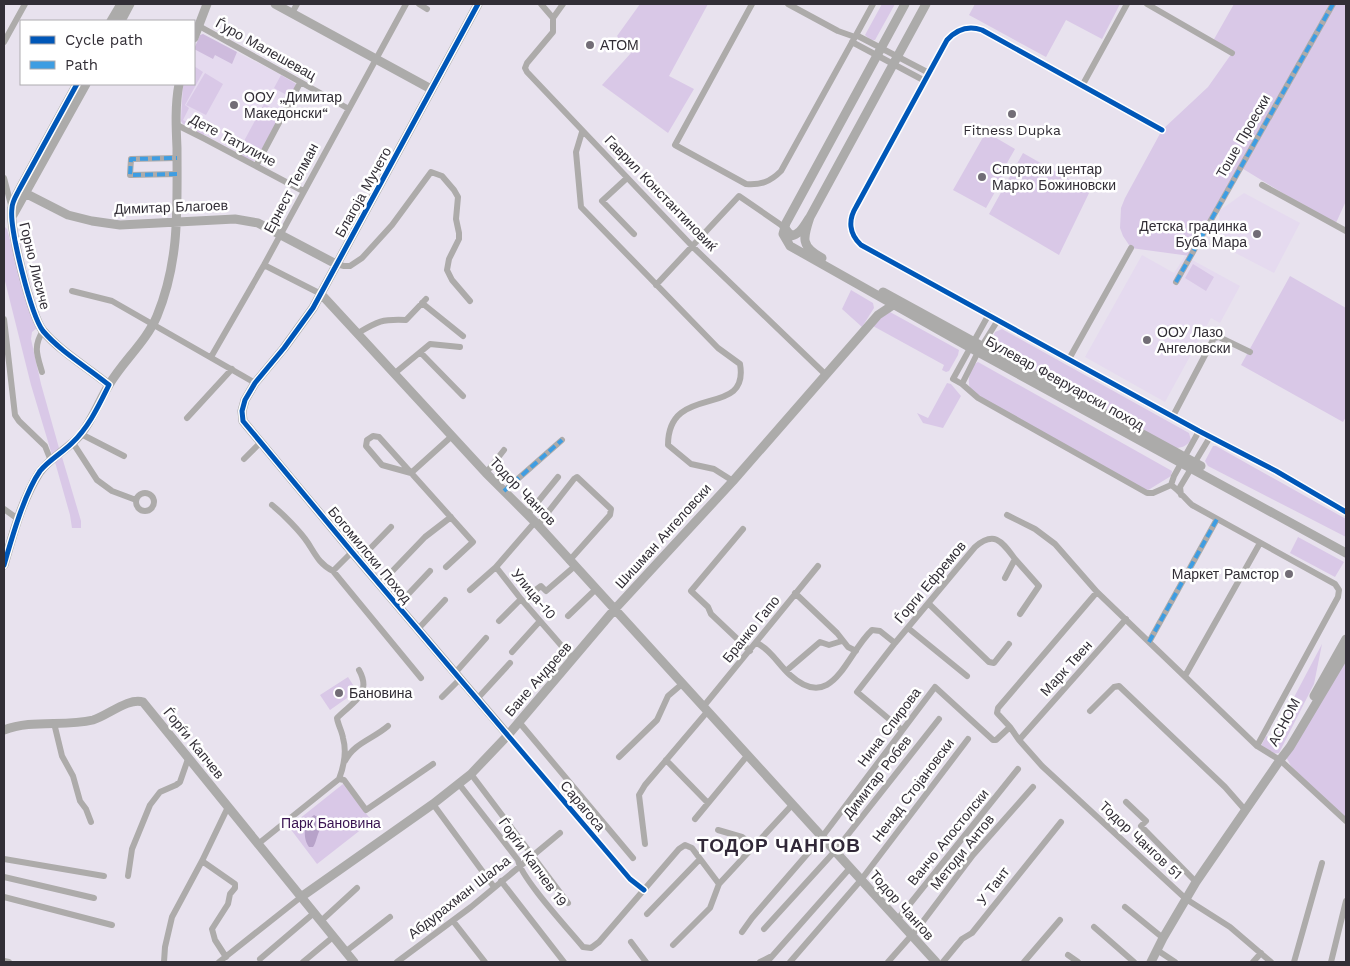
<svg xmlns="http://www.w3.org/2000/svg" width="1350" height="966" viewBox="0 0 1350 966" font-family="'Work Sans',sans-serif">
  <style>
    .built { fill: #e5daef }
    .green { fill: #d9c8e7 }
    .forest { fill: #cebbdd }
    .water { fill: #b7a2c9 }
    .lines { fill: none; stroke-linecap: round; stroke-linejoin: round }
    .street { stroke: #adabaa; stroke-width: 6 }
    .secondary { stroke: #acabaa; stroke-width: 9 }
    .quiet { stroke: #3e9de2; stroke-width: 4; stroke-dasharray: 8 4; stroke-linecap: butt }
    .cycleway-casing { stroke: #fff; stroke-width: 8 }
    .cycleway { stroke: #0057b8; stroke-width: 5 }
    .poi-dot { fill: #726d76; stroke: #fff; stroke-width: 2 }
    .labels { text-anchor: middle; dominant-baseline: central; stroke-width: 5; stroke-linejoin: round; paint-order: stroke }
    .poi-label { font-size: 14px; fill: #322e36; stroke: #fff; text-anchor: start }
    .street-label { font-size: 14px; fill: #322e36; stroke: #fff }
    .park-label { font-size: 14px; fill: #391351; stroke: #fff }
    .district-label { font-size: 19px; font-weight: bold; letter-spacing: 1px; fill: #312838; stroke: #fff }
  </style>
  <rect width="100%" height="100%" fill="#e8e2ee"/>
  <path class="built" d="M202,34L293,81L296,84L295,88L254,161L183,124L181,121L182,90L194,84V50Z
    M1244,193L1300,223L1274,273L1220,245L1219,211Z
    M1142,255L1174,273L1185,256L1240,286L1220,323L1211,318L1165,402L1085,357Z"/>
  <path class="green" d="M640,4H708L669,76L694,89L668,133L602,85L631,53L617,36Z
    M882,4H895L875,40H870L865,35Z
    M975,4H1120L1102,39L1066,20L1046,57L969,15Z
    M1234,4H1346V201L1335,225L1240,167L1190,256L1131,248L1123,236L1120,228L1121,208L1125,198L1162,130L1208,87L1232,53L1213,41Z
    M194,66L203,72L185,105L189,108L183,120L200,130L204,125V136L183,124L181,121L183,84H194Z
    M205,73L223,84L206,115L186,105Z
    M281,75L296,84L290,97L274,88Z
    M264,104L282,113L256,160L252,161L237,154Z
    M986,132L1015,149L1007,163L1010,165L986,208L953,190Z
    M1023,153L1090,191L1059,255L989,214Z
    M4,226L7,229L24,291L37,328L32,332L31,339L41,384L59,448L52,455L31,385L4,277Z
    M1193,264L1214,277L1206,291L1185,278Z
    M1290,276L1346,308V417L1343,422L1241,365Z
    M851,290L873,303L874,308L862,327L842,309Z
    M890,312L959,350L958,355L949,371L946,372L942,370L944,365L873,326L879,319Z
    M1002,329L1189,433L1191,440C1186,447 1181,448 1173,448L994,348C990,342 992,339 995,332Z
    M978,362L1172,471L1171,476L1145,492L981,401C978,397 972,392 970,388C967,380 970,366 978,362Z
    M947,383L951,384L961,396L943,428L923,423L917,413L928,418Z
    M1213,446H1216L1346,519V537L1208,466L1205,461Z
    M62,457L81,521V528H72L70,515L55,462Z
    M1298,537L1344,562L1335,577L1290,553Z
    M1322,644L1314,684L1279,753L1272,754L1261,746L1266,736L1272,739Z
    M1346,658V821L1291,766L1286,757Z
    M348,677L357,691L330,710L320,695Z
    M343,784L372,821L317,864L289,827Z"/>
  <path class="forest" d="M203,34L237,52L232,64L215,55L213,59L194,49L200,35Z"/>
  <path class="water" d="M314,815L321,819L322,826C317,833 316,844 313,847H309C302,837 304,822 314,815Z"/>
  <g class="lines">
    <path class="street" d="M419,4L427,9
      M541,4L553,18
      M752,4L675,145L746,184C761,185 770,182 781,171L855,37L838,31L788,4
      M1147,4L1232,53
      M292,13L297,4
      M553,18V32L527,63L525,68L527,72L693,247L825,374
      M553,18L563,4
      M199,26L349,109
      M856,35L929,73
      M855,37L873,4
      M4,42L25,4
      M852,42L925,81
      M1082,86L1127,4
      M177,125L205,139L303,191
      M1162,130L982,30C968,25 957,29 947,40L856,207C848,220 849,234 861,245L1199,431L1276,471L1346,512
      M582,132L576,152L581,207L718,348L740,364C750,420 668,381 668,445L691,464L714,469L733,481
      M256,166L300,83
      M177,174L130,175L131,159L177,158
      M4,178L11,205
      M627,178L602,201L634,234
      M1262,185L1346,231
      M336,264L344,266H350L362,258L392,225L431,172L442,176L454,190L458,197L456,219L459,233V239L449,259L447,270L452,280L470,301
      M264,265L321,294
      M1176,282L1333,4
      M656,285L739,196L784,227
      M72,291L112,301L255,383
      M422,303L463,336
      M989,314L953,379L962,384L978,398L1147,493H1153L1171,485C1179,490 1185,499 1192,505L1335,584L1339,590L1338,597L1257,746L1280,760L1346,821
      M4,319L15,415L19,421L45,446L51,461
      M358,333C378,321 382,319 406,320L426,299
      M421,353L463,396
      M211,357L264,265L406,4
      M1069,359L1131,248
      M42,372C37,355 33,346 43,331
      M395,373L430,344L460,347
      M962,384L978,352L998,320
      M1173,416L1214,338L1219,337L1250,352
      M187,418L232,369
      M81,434L124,456
      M73,443L97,480L112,491L136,500
      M244,459L261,442
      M411,473L382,465L366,446L367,440L373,436L379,437L473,542L446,567
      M411,473L452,436
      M486,473L504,450
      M1171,485L1174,476L1199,431
      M504,491L562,440
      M136 502a9 9 0 1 1 18 0a9 9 0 1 1-18 0Z
      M1181,495L1180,487L1210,437
      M272,505C283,514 300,531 308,543C315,554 320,565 333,571L421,678
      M4,509L18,519
      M528,514L558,477
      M1007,515L1035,529L1055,544L1097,592L1257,746
      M538,525L574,479L577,477L611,509L610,515L569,561
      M743,529L691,591L708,607L711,614L750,651
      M1015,559L1039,586L1020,614
      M359,560L391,527
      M496,567L521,599L573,659
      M333,571L352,552
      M380,584L425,537L451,517
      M470,590L496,567L535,522
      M533,592L541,586L546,591L575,566
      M795,593L837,633L848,647L856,651
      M929,604L989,662L994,663L1009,644
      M398,605L430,571
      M568,616L595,590
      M1126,619L1019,740L1042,766L1186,899L1230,927L1271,962
      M499,621L521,599
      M908,628L967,676
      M418,629L445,600
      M1149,642L1217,519
      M757,643C772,651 777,663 790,675C833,714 846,654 872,630L880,631L895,643
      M512,652L540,621
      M786,671L820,642L829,645L842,641
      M455,673L486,638
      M1185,676L1260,543
      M442,697L460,679
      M477,699L510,663
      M703,707L818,566
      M1090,711L1114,687L1119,686L1225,787L1246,811
      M519,722L633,858
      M54,723L62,756L73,776L80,801L86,809L91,822
      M902,730L857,692L895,643L975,547C995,530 1002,542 1015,559L1005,578
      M508,735L630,879L644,890
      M1019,740L1010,727L997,713L998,708L1097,592
      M619,757L657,720L668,696L682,684
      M666,760L707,802
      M345,761C354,743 373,739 388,726
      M471,774L568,903
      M339,779C344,766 347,752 343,738C342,731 338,725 337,718C351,703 373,695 359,670
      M459,784L518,860C520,877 570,931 583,947L591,948L599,942L679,849L685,845L692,848L719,884
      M1126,802L1146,821L1141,826L1196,882
      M433,804L494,887
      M695,819L747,756
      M718,830L742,837L755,847
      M258,844L339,779L344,780L366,810L433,764
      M645,844L639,795L645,785L707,712
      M4,859L104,876
      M202,861L235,884V888L230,894L228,904L212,929L215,940L226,957
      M128,876L132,849L150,805L160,792L176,785L180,782L188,759
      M4,877L94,898
      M501,881L564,962
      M4,897L112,925
      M1125,907L1163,938
      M647,914L700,859
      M897,920L1018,769
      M321,921L357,888
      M453,921L485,962
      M1094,927L1134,962
      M764,929L835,851L939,719
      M742,932L752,918L822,837L935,687L993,740H996L1010,727
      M631,942L646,962
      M673,945L710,908L719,884L792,805
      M1157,950L1175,962
      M345,952L390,917
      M1068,955L1078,962
      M260,959L314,913
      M4,961L9,962
      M164,962L165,947L172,917L202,861L228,807
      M219,962L301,897
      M303,962L333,937
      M397,962L471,907L560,833
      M760,962L770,957
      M767,962L850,868
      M790,962L861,880L968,739
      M888,962L918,928L973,855L1033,787
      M943,962L962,939L972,933L1061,822
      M1024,962L1060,920
      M1253,962L1261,953
      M1294,962L1322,863
      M1331,962L1346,901"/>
    <path class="secondary" d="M275,4L431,89
      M478,4L313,308L284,348L255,383L245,400L242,411L243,421L352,552L508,735
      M905,4L786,223L783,234L790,246L978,352L1346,553
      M111,21L121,4
      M121,21L130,4
      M194,38L207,4
      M77,84L19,190C16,196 12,202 12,208C9,228 31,315 43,331C61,352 87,367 109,385
      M19,190L68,215L92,221L120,225L235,219L258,223L336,264
      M13,215L86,84
      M810,217C803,238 800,246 822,258
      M784,227L791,236C801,234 804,225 810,217L926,4
      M883,292L1201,466
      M321,294L486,473L538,525L936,962
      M4,565C13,534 22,500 39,473C50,457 69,449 81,434C93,419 99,401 109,385C123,361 146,342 157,316C180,260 177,208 177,148C176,127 175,105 179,84
      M1314,696L1346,639
      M4,730C32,719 64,727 93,720C107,716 129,697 143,702L354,962
      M301,897L433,804L471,774L508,735L614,610L733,481L878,315L893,305
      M1151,962L1163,938L1196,882L1280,760L1290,747L1346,653"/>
    <path class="quiet" d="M177,174L130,175L131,159L177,158
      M1176,282L1333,4
      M504,491L562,440
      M1149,642L1217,519"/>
    <g class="cycleway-casing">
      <path id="cycleway" d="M478,4L313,308L284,348L255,383L245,400L242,411L243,421L352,552L630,879L644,890
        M1162,130L982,30C968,25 957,29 947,40L856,207C848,220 849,234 861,245L1199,431L1276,471L1346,512
        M4,565C12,538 24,494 40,471C49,460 62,453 72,443C89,427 99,405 109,385C87,367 61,352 43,331C31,315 9,228 12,208C12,202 16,196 19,190L77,84"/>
    </g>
    <use href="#cycleway" class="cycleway"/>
  </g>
  <g class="poi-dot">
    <circle cx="590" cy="45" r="5"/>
    <circle cx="234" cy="105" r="5"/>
    <circle cx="1012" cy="114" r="5"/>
    <circle cx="982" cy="177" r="5"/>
    <circle cx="1257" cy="234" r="5"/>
    <circle cx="1147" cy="340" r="5"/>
    <circle cx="1289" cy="574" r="5"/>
    <circle cx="339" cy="693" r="5"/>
  </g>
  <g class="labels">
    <g class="poi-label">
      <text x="600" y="45">АТОМ</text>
      <text x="244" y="97">ООУ „Димитар<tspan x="244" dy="16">Македонски“</tspan></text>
      <text x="1012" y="130" text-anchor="middle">Fitness Dupka</text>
      <text x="992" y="169">Спортски центар<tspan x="992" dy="16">Марко Божиновски</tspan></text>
      <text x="1247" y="226" text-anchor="end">Детска градинка<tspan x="1247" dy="16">Буба Мара</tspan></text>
      <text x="1157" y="332">ООУ Лазо<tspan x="1157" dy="16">Ангеловски</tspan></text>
      <text x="1279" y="574" text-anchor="end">Маркет Рамстор</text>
      <text x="349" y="693">Бановина</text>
    </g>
    <g class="street-label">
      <text transform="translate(266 49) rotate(29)">Ѓуро Малешевац</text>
      <text transform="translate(1243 136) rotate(-60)">Тоше Проески</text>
      <text transform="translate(233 140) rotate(28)">Дете Татуличе</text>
      <text transform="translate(291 188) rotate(-62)">Ернест Телман</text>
      <text transform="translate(363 192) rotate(-61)">Благоја Мучето</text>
      <text transform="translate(661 193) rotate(46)">Гаврил Константиновиќ</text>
      <text transform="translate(171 207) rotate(-2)">Димитар Благоев</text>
      <text transform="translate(35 266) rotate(76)">Горно Лисиче</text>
      <text transform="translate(1065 383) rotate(29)">Булевар Февруарски поход</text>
      <text transform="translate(523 491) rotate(46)">Тодор Чангов</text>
      <text transform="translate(663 536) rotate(-48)">Шишман Ангеловски</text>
      <text transform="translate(370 555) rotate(50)">Богомилски Поход</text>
      <text transform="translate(930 582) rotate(-50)">Ѓорги Ефремов</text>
      <text transform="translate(534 594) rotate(50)">Улица-10</text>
      <text transform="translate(751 629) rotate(-51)">Бранко Гапо</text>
      <text transform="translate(1066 668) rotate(-48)">Марк Твен</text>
      <text transform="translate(538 679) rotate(-49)">Бане Андреев</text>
      <text transform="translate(1284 722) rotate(-62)">АСНОМ</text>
      <text transform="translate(889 727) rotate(-53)">Нина Спирова</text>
      <text transform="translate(194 743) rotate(51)">Ѓорѓи Капчев</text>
      <text transform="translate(877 777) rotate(-52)">Димитар Робев</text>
      <text transform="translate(913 790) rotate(-53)">Ненад Стојановски</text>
      <text transform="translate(583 806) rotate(50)">Сарагоса</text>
      <text transform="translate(948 837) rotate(-51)">Ванчо Апостолски</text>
      <text transform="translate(1141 840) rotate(43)">Тодор Чангов 51</text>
      <text transform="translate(962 852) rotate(-51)">Методи Антов</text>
      <text transform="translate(533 862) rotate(54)">Ѓорѓи Капчев 19</text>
      <text transform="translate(993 886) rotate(-53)">У Тант</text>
      <text transform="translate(459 897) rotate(-38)">Абдурахман Шаља</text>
      <text transform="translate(902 905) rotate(48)">Тодор Чангов</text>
    </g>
    <g class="park-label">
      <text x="331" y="823">Парк Бановина</text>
    </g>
    <g class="district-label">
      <text x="779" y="845">ТОДОР ЧАНГОВ</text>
    </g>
  </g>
  <rect width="1350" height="966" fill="none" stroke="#322e36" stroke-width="10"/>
  <rect x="20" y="20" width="175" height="65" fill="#ffffff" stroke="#adabaf"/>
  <rect x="30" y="36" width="25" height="8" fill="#0057b8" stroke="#adabaf"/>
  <text x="65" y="45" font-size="15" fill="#322e36">Cycle path</text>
  <rect x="30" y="61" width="25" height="8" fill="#3e9de2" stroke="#adabaf"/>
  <text x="65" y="70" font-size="15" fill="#322e36">Path</text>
</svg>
